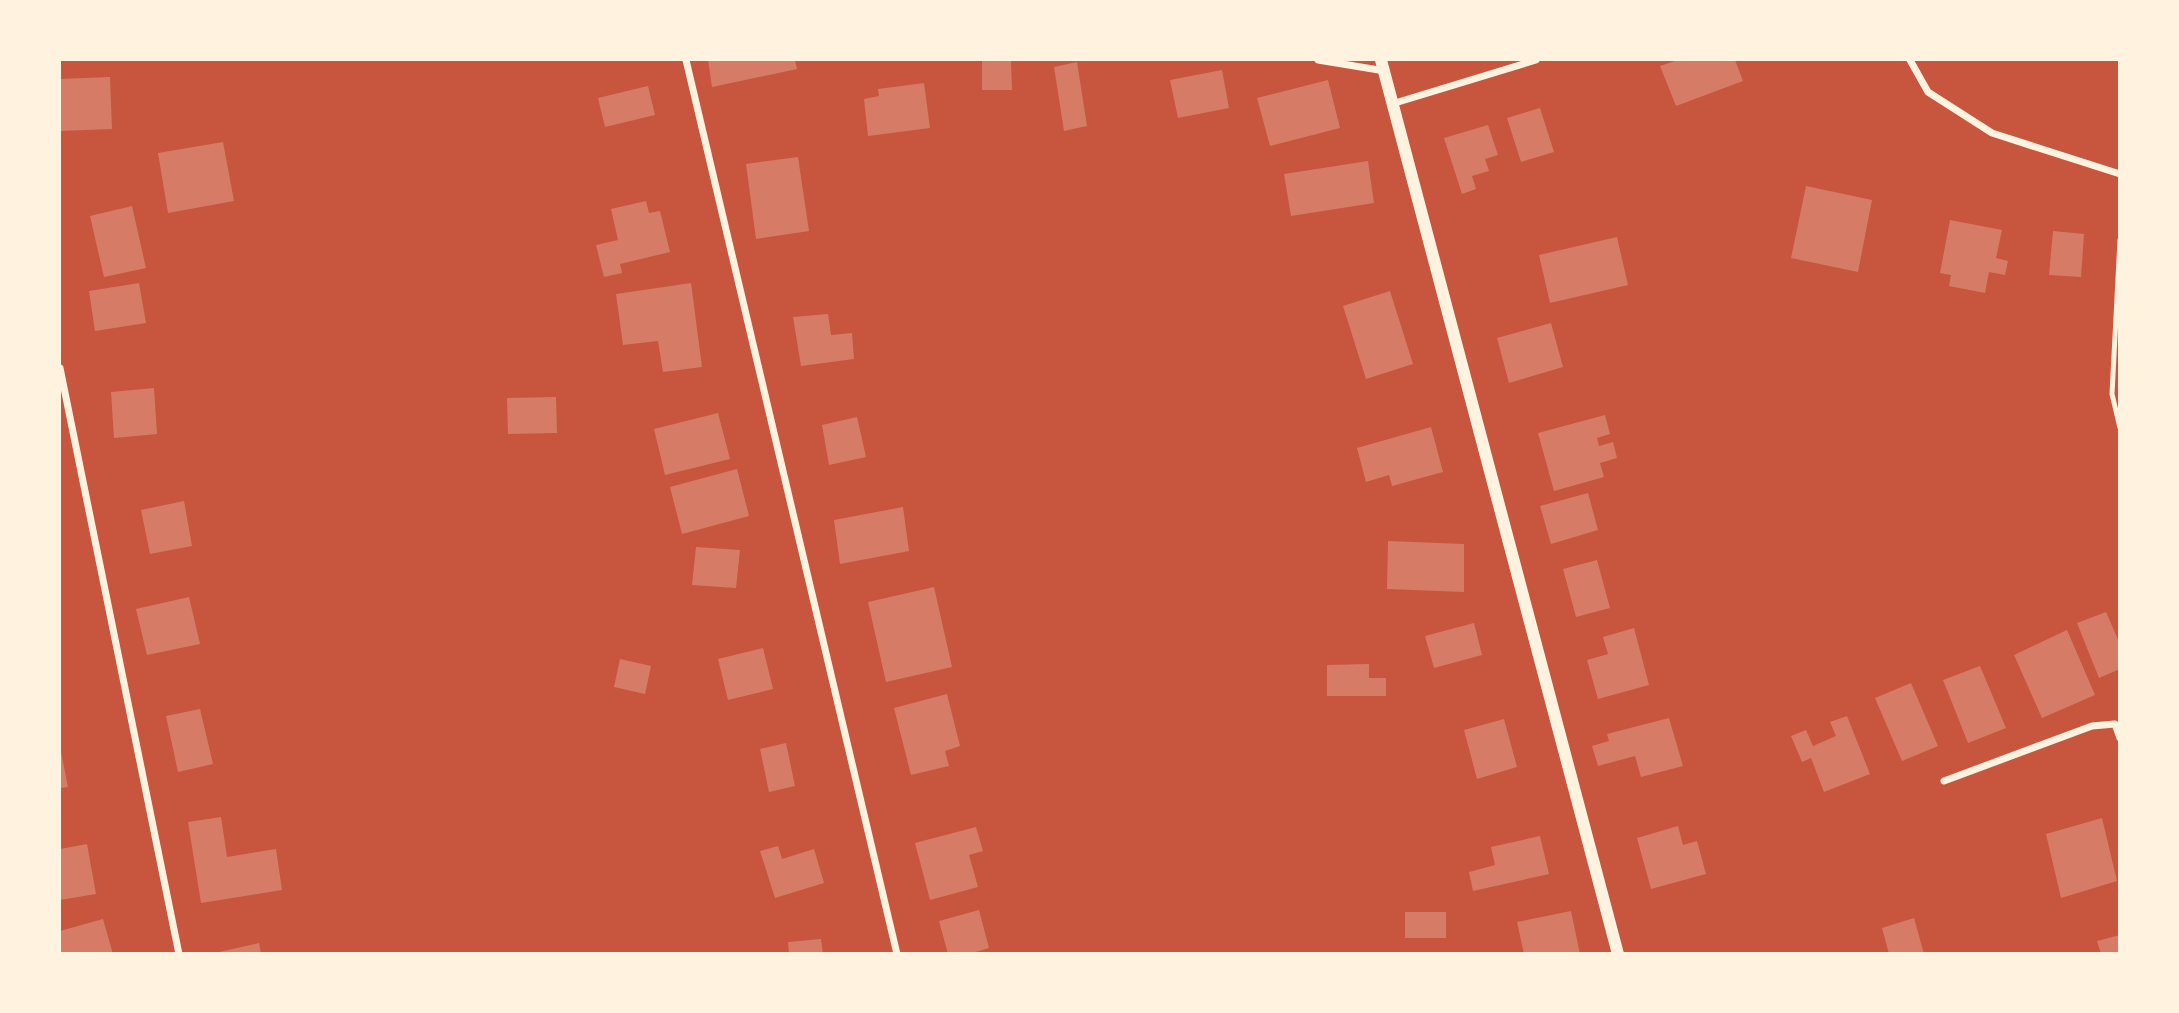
<svg xmlns="http://www.w3.org/2000/svg" width="2179" height="1013" viewBox="0 0 2179 1013" font-family="'Playfair Display',serif">
  <style>
    .building { fill: #d67c66 }
    .lines { fill: none; stroke-linecap: round; stroke-linejoin: round }
    .service { stroke: #fff3e0; stroke-width: 5 }
    .minor { stroke: #fff3e0; stroke-width: 7 }
    .tertiary { stroke: #fff3e0; stroke-width: 12 }
  </style>
  <rect width="100%" height="100%" fill="#c8553d"/>
  <path class="building" d="M708,60H795L797,69L712,87Z
    M982,60H1011L1012,90H982Z
    M1678,60H1735L1743,81L1676,106L1660,66Z
    M1077,62L1087,126L1064,131L1054,67Z
    M1222,70L1229,108L1178,118L1170,80Z
    M110,77L112,129L60,131V79Z
    M1328,80L1340,128L1270,146L1257,98Z
    M924,83L930,128L868,136L864,99L879,96L878,89Z
    M648,86L655,115L605,127L598,98Z
    M1540,108L1554,152L1521,162L1507,118Z
    M1488,125L1498,155L1485,159L1489,171L1472,176L1476,189L1462,194L1444,138Z
    M223,142L234,201L168,213L158,153Z
    M798,157L809,231L756,239L746,164Z
    M1368,161L1374,203L1291,216L1284,174Z
    M1806,186L1872,200L1858,272L1791,258Z
    M646,201L649,213L660,211L670,252L620,264L622,273L604,277L596,245L618,240L611,209Z
    M132,206L146,268L104,277L90,216Z
    M1950,220L2002,230L1996,258L2008,261L2005,275L1989,272L1985,293L1949,286L1951,275L1940,273Z
    M2053,231L2084,234L2081,277L2049,275Z
    M1617,237L1628,285L1550,303L1539,255Z
    M139,283L146,323L95,331L89,291Z
    M691,283L702,367L663,372L658,341L623,345L616,294Z
    M1390,291L1413,364L1366,379L1343,306Z
    M828,314L831,335L852,333L854,359L801,366L793,317Z
    M1551,323L1563,367L1509,383L1497,338Z
    M154,388L157,434L114,438L111,392Z
    M556,397L557,433L508,434L507,398Z
    M718,413L730,459L665,475L654,429Z
    M1605,415L1610,434L1597,438L1599,446L1613,442L1617,458L1600,463L1604,477L1554,491L1538,433Z
    M857,417L866,457L829,465L822,425Z
    M1431,427L1443,472L1392,486L1389,475L1366,482L1357,448Z
    M737,469L749,516L682,534L670,487Z
    M1588,493L1598,530L1551,544L1540,506Z
    M184,501L192,546L150,554L141,510Z
    M903,507L909,551L840,564L834,520Z
    M1388,541L1464,544V592L1387,589Z
    M696,547L740,550L736,588L692,585Z
    M1597,560L1610,608L1576,617L1563,569Z
    M934,587L952,667L886,682L868,602Z
    M189,597L200,644L147,655L136,609Z
    M2106,612L2120,644V669L2099,678L2077,623Z
    M1474,623L1482,655L1434,668L1425,636Z
    M1634,628L1649,685L1598,699L1587,660L1608,654L1603,637Z
    M2067,630L2095,695L2042,718L2014,655Z
    M763,648L773,689L728,700L718,659Z
    M620,659L651,666L645,694L614,687Z
    M1369,664V678H1386V696H1327V665Z
    M1980,666L2006,728L1968,743L1943,680Z
    M1911,683L1938,746L1902,761L1875,698Z
    M947,694L960,746L945,751L949,766L911,775L894,708Z
    M200,709L213,764L178,772L166,716Z
    M1847,716L1870,774L1824,792L1811,758L1802,762L1791,736L1806,730L1813,746L1836,736L1830,722Z
    M1669,718L1683,766L1641,777L1635,756L1598,766L1592,746L1609,741L1607,734Z
    M1504,719L1517,767L1477,779L1464,730Z
    M786,743L795,786L769,792L760,749Z
    M61,752L68,787L60,788V753Z
    M221,817L227,857L276,849L282,890L201,903L188,822Z
    M2102,818L2117,881L2061,898L2046,834Z
    M1678,826L1683,845L1697,841L1706,874L1651,889L1637,838Z
    M976,827L983,851L969,855L978,887L930,900L915,843Z
    M1540,836L1549,874L1473,891L1469,872L1495,865L1491,847Z
    M87,844L96,894L60,900V849Z
    M778,846L782,859L814,849L824,883L775,898L760,851Z
    M979,910L989,948L969,954H948L939,921Z
    M1571,911L1580,954H1524L1517,922Z
    M1405,912H1446V938H1405Z
    M1914,918L1924,954H1889L1882,928Z
    M103,919L113,954H60V931Z
    M2120,935V954H2101L2097,941Z
    M821,939L823,954H789L788,942Z
    M259,943L261,954H219V952Z"/>
  <g class="lines">
    <path class="service" d="M2120,240L2112,394L2120,428"/>
    <path class="minor" d="M686,60L897,954
      M1318,60L1385,71
      M1910,60L1928,92L1992,133L2120,174
      M1395,103L1536,60
      M60,368L179,954
      M1944,781L2092,726L2115,724L2120,738"/>
    <path class="tertiary" d="M1381,60L1618,954"/>
  </g>
  <rect width="2179" height="1013" fill="none" stroke="#fff3e0" stroke-width="122"/>
</svg>
